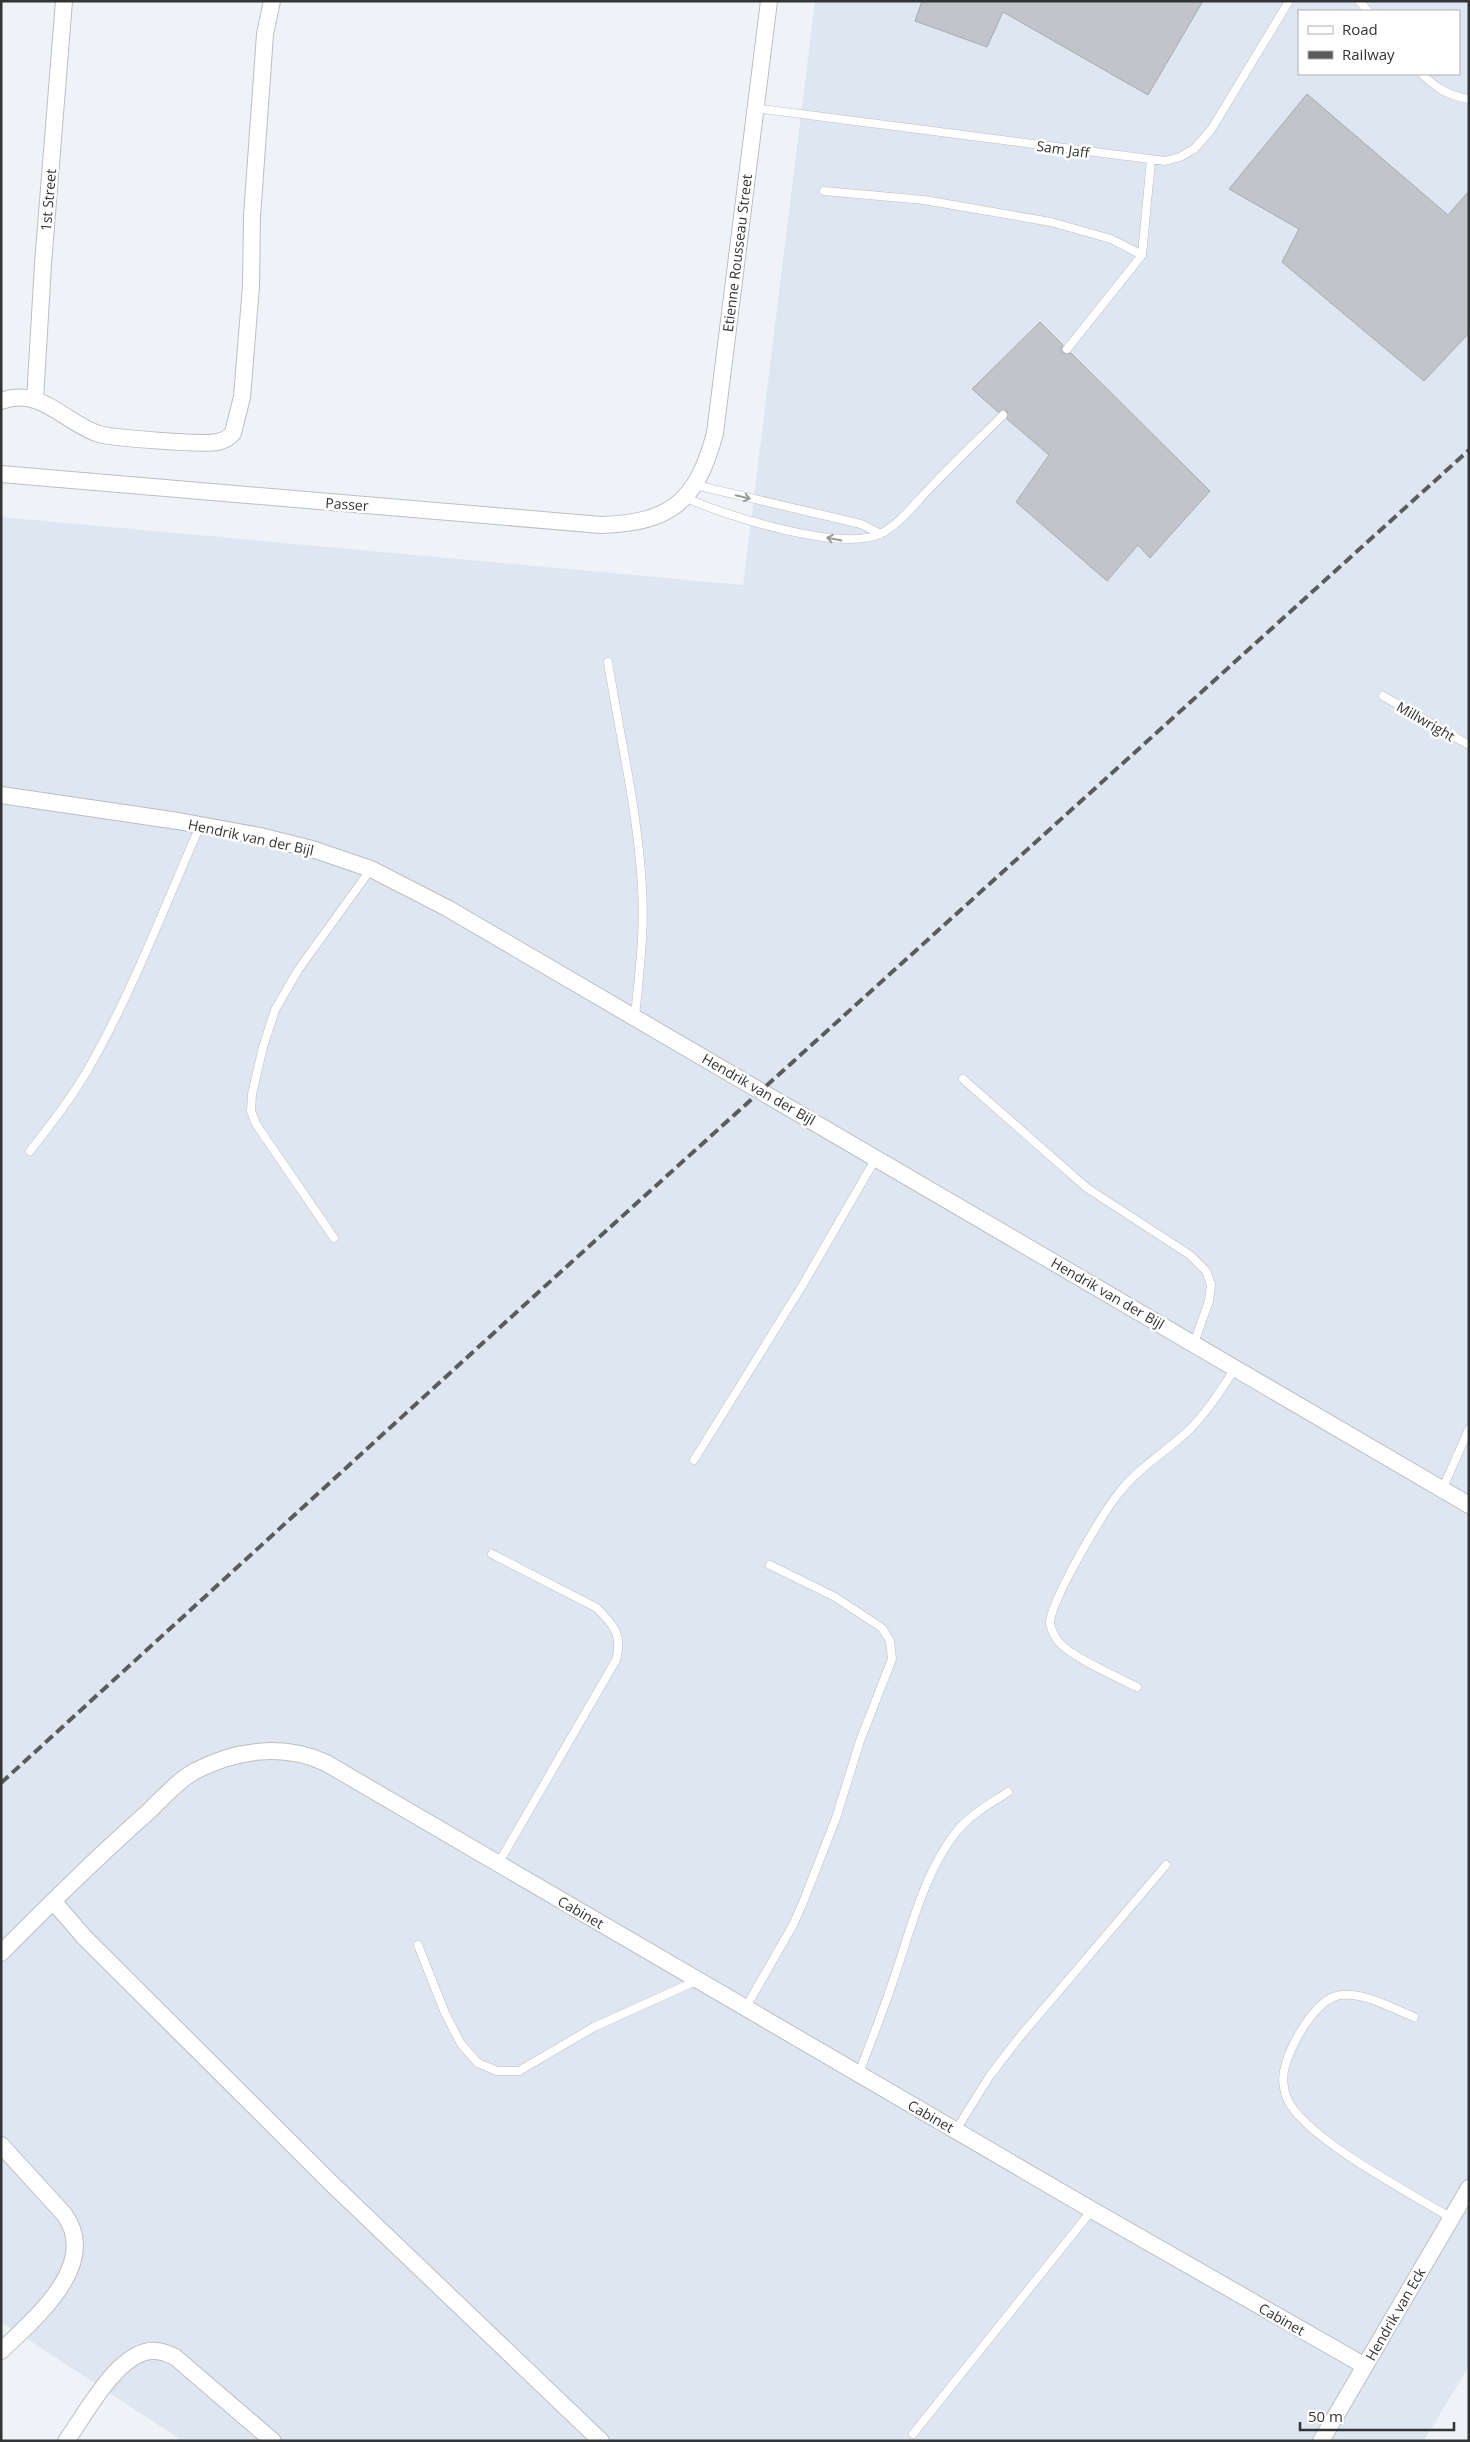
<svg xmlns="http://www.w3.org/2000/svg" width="1470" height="2442" viewBox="0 0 1470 2442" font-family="'Open Sans',sans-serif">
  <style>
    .built { fill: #dee7f1; fill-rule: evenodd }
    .building { fill: #c1c4c8; stroke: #a8acaf }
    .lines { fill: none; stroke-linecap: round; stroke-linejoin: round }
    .service-casing { stroke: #bbbec2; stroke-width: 9 }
    .minor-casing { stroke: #bbbec2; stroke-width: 18 }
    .service { stroke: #fff; stroke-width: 8 }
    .minor { stroke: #fff; stroke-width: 16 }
    .rail { stroke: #595b5c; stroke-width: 4; stroke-dasharray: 10 5; stroke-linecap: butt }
    .oneway { stroke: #999a9a }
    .labels { text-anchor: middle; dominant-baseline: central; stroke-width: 5; stroke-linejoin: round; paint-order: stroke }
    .street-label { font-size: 14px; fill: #333435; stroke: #fff }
  </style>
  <rect width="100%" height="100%" fill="#eff3f7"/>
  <path class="built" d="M815,1H1469V2366L1424,2441H183L1,2322V517L743,585ZM1299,11H1459V74H1299Z"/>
  <path class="building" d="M922,1H1203L1148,95L1003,12L987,47L915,21Z
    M1307,94L1448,215L1469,191V333L1424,381L1282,262L1299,229L1229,189Z
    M1040,322L1063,345L1061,349L1063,353H1071L1210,491L1150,558L1138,545L1107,581L1016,502L1049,455L1007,419L1008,414L1007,411L998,412L972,389Z"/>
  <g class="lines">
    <g class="service-casing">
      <path id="service" d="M1359,1L1368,11
        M1422,74C1436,88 1449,96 1469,99
        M754,108L1165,161L1180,157L1194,149L1211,130L1289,1
        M824,191L924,200L1051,222L1111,239L1142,255
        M1067,349L1142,255L1151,160
        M695,485L861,524L881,534
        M685,497C723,516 842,552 880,534C899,525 915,503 930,488C954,463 979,439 1003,415
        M608,662C620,737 638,812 642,888C645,930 639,974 635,1017
        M1383,696L1469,745
        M963,1079L1087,1188L1190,1255L1206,1271L1211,1284L1209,1301L1194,1343
        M30,1151C52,1123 74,1095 91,1064C134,988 165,905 200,826
        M334,1238L256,1124L251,1111L252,1094L263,1047L275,1010L298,970L371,869
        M694,1460L802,1286L876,1158
        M1442,1490L1469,1429
        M492,1554L597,1608C614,1625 623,1636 616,1660L498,1864
        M1137,1687C1119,1678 1064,1654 1056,1638C1054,1635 1051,1628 1050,1624C1049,1603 1104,1511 1119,1493C1138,1468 1164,1453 1187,1432C1206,1414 1221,1391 1235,1368
        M418,1945L445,2013L461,2044L478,2063L497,2071H519L594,2027L698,1980
        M746,2007L793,1925L804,1900L836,1818L860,1741L892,1659L890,1641L882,1628L835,1597L770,1565
        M1414,2017C1393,2009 1365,1992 1341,1995C1315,1998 1289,2047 1284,2071C1282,2081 1284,2095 1290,2104C1313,2142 1410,2193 1451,2218
        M859,2073C870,2044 882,2014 892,1984C909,1936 924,1871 957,1831C971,1814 990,1804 1008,1792
        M956,2130L989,2077L1018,2039L1166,1865
        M913,2434L1092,2210"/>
    </g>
    <g class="minor-casing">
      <path id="minor" d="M35,400L43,264L64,1
        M1,401C41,386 66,424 99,434C112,438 204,445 217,442C223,441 229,438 233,433L242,397L251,286L252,216L263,63L265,34L272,1
        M1,474L601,525C671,523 697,501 715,433L769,1
        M1,795L178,821L260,836L312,849L371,869L447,908L1469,1505
        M53,1901L85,1938L330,2182L601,2441
        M1,1953C49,1905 96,1858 147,1813C162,1799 177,1781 195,1771C236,1750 283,1743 326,1763L1092,2210L1365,2366
        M1,2145L64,2214C101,2264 35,2318 1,2351
        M66,2441C85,2415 113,2361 145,2352C156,2349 165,2352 175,2357L273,2441
        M1321,2441L1469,2188"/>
    </g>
    <use href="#service" class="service"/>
    <use href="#minor" class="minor"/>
    <path class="rail" d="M1,1783L554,1278L1469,450"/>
  </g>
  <defs><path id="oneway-shaft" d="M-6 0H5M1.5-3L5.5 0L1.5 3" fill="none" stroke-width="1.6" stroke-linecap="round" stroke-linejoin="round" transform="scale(1.25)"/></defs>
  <g class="oneway">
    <use href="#oneway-shaft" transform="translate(743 497) rotate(14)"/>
    <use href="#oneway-shaft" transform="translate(834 539) rotate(-169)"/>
  </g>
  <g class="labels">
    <g class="street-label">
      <text transform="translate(1063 149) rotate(8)">Sam Jaff</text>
      <text transform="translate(48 200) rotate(-85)">1st Street</text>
      <text transform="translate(737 253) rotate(-83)">Etienne Rousseau Street</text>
      <text transform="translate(347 504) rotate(4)">Passer</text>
      <text transform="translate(1426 721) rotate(30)">Millwright</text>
      <text transform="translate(251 837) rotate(12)">Hendrik van der Bijl</text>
      <text transform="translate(759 1089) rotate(30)">Hendrik van der Bijl</text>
      <text transform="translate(1108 1293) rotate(30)">Hendrik van der Bijl</text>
      <text transform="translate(581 1912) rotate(30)">Cabinet</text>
      <text transform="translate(931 2116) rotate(30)">Cabinet</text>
      <text transform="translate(1395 2314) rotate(-60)">Hendrik van Eck</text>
      <text transform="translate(1282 2319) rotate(30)">Cabinet</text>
    </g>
  </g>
  <rect width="1470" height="2442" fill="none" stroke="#333435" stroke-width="5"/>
  <rect x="1298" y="10" width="162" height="65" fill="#ffffff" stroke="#adaeae"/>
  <rect x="1308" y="26" width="25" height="8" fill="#ffffff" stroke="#adaeae"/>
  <text x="1342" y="35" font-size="15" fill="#333435">Road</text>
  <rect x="1308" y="51" width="25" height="8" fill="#595b5c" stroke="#adaeae"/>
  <text x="1342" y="60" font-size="15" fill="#333435">Railway</text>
  <path d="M1300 2422v8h154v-8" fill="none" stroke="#333435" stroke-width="2.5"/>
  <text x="1308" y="2422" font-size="15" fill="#333435" stroke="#ffffff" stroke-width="4" paint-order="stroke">50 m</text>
</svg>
